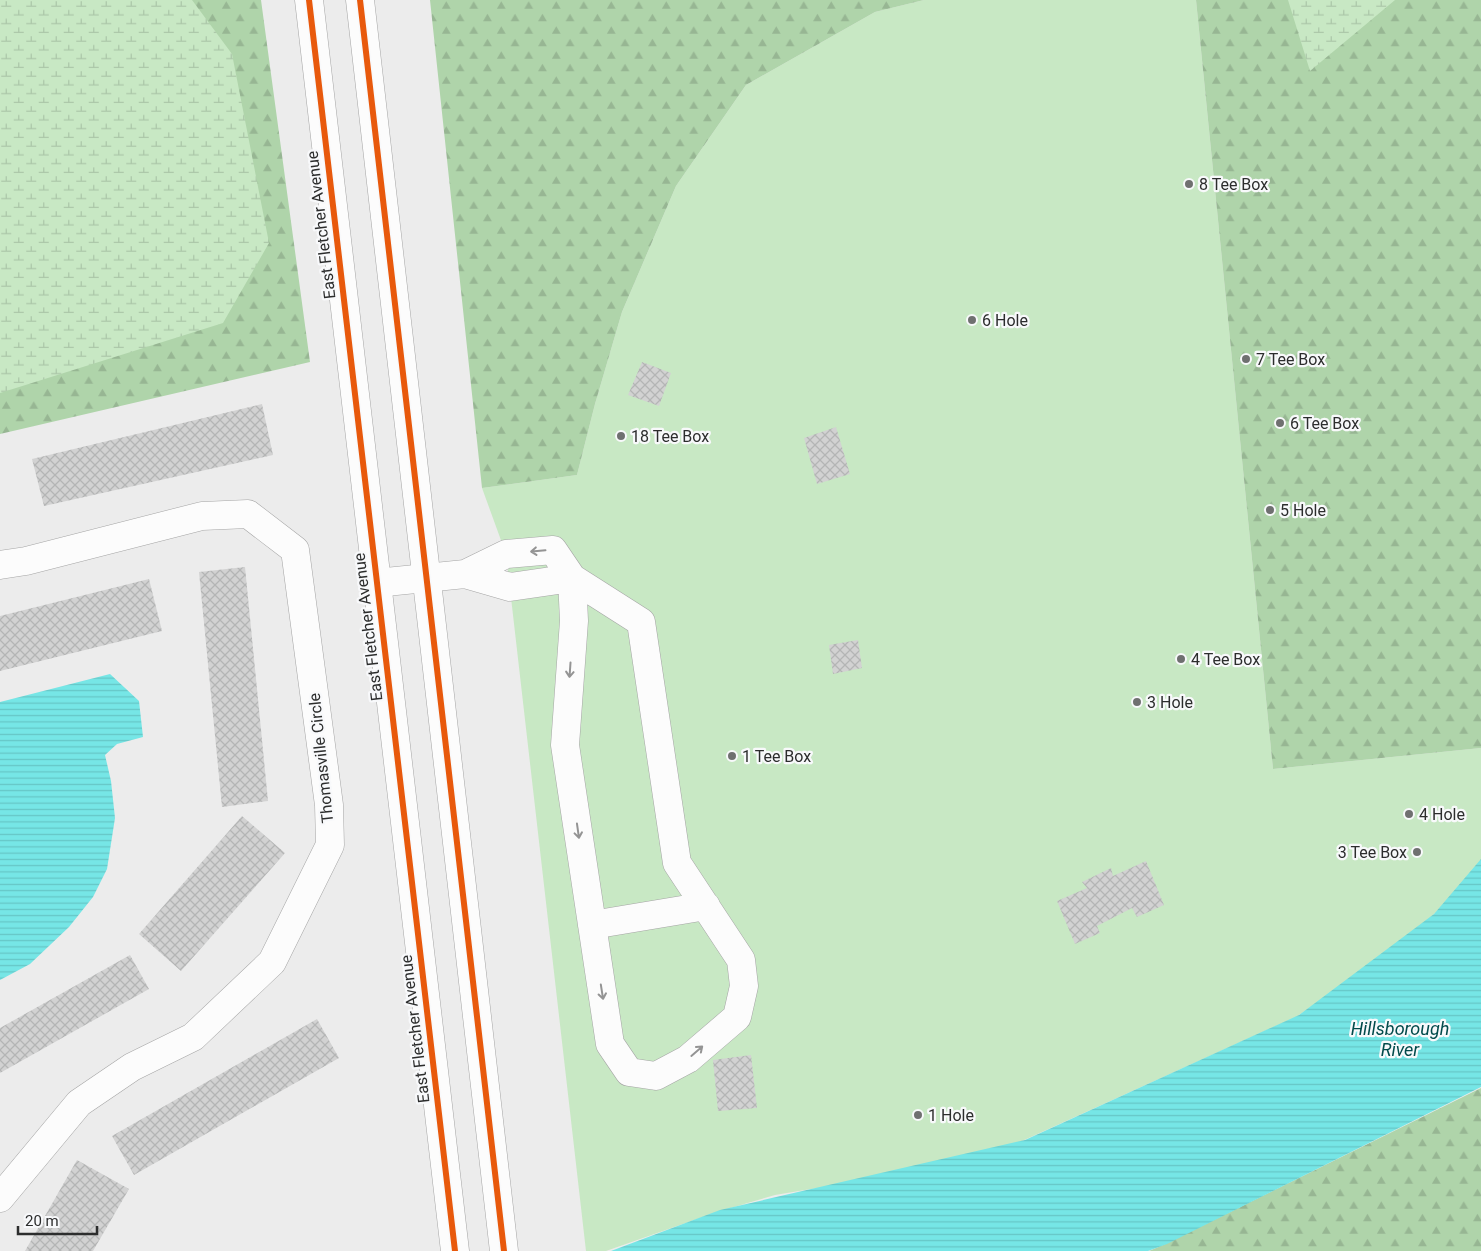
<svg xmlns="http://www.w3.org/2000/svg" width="1481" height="1251" viewBox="0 0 1481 1251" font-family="Roboto,sans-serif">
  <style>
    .green { fill: #c8e8c4 }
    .forest { fill: url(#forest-firs) }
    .wetland { fill: url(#wetland-marsh) }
    .water { fill: url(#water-rules) }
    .building { fill: url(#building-cross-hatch) }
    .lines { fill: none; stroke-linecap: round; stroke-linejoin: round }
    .minor-casing { stroke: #a5a5a5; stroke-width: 29 }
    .major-casing { stroke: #a5a5a5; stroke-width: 29 }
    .minor { stroke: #fcfcfc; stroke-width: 28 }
    .major { stroke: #fcfcfc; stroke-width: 28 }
    .cycleway-casing { stroke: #f8f9fb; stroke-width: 9 }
    .cycleway { stroke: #e8590c; stroke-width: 6 }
    .oneway { stroke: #949494 }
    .poi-dot { fill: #6f7070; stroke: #f8f9fb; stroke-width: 2 }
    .labels { text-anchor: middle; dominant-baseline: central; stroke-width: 4.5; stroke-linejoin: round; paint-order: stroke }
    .poi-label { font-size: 16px; fill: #2c2d2d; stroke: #f8f9fb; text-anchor: start }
    .street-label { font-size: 16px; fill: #2c2d2d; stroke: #f8f9fb }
    .water-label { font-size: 18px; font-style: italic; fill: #024b4c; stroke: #f8f9fb }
  </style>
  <defs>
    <pattern id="forest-firs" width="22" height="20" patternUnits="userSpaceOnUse" patternTransform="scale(1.25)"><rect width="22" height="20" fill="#afd4aa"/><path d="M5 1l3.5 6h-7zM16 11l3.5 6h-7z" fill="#97b693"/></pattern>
    <pattern id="wetland-marsh" width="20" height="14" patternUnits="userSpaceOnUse" patternTransform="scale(1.25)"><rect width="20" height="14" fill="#c8e8c4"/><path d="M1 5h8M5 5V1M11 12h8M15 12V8" fill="none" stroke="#acc7a9"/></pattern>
    <pattern id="water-rules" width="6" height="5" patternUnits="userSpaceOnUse" patternTransform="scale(1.25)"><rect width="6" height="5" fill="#76e6e6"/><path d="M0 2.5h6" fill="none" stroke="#66c6c6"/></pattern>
    <pattern id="building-cross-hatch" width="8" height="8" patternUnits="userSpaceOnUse" patternTransform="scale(1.25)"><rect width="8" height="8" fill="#d2d2d2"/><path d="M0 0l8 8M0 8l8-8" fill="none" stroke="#b4b5b5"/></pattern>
  </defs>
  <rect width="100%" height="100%" fill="#ececec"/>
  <path class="green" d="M924,0H1196L1273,769L1481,748V869L1432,916L1376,962L1296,1017L1022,1141L871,1183L811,1189L775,1195L717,1212L606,1251H586L506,554L482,488L577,475L595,404L622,312L676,186L746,85L875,12Z"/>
  <path class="forest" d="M0,0H261L310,362L0,434Z
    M430,0H924L875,12L746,85L676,186L622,312L595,404L577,475L482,488Z
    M1196,0H1481V748L1273,769Z
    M1481,1088V1251H1149L1163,1245Z"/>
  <path class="wetland" d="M0,0H192L232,54L269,243L223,323L0,393Z
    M1288,0H1395L1310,71Z"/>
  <path class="water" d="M110,674L139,701L143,737L117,744L105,755L111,781L115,818L107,869L93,897L69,927L30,964L0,980V702Z
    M1481,859V1087L1167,1244L1148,1251H611L720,1210L1025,1140L1299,1015L1434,914Z"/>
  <path class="building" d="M642,362L671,373L659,406L628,395Z
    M262,404L273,455L44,506L32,459Z
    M836,427L850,474L817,484L804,438Z
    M245,567L268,801L222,807L199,572Z
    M149,579L162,631L0,671V616Z
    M858,640L862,668L833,674L829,645Z
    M242,816L285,853L181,971L139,934Z
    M1146,861L1164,905L1137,917L1132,908L1097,926L1100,933L1075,944L1057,901L1087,888L1082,882L1111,868L1113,876Z
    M130,955L149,989L0,1073V1028Z
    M317,1019L339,1058L134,1175L112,1136Z
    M751,1055L757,1108L718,1111L713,1060Z
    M77,1160L129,1189L93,1251H25Z"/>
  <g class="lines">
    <g class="minor-casing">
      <path id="minor" d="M0,565L26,561L202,516L248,514L295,550L329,805L330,845L272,962L193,1037L132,1067L79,1103L0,1198
        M465,574L506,554L553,550L572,578L641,622L677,863L741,960L744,986L737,1017L688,1059L656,1076L629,1072L610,1044L565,745L574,621L572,578
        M376,583L465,574L510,587L572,578
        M592,925L706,906"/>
    </g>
    <g class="major-casing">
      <path id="major" d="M309,0L455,1251
        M360,0L504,1251"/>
    </g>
    <use href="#minor" class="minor"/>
    <use href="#major" class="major"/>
    <g class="cycleway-casing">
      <path id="cycleway" d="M309,0L455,1251
        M360,0L504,1251"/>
    </g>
    <use href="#cycleway" class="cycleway"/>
  </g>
  <defs><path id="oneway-shaft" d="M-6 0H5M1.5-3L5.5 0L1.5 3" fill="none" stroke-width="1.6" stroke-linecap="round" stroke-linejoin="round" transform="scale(1.25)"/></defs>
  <g class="oneway">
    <use href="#oneway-shaft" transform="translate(538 551) rotate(175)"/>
    <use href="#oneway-shaft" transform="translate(570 670) rotate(94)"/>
    <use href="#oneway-shaft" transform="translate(578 831) rotate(82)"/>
    <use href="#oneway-shaft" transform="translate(602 992) rotate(81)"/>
    <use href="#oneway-shaft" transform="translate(697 1051) rotate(-41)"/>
  </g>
  <g class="poi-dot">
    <circle cx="1189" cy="184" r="5"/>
    <circle cx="972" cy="320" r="5"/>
    <circle cx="1246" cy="359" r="5"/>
    <circle cx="1280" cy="423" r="5"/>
    <circle cx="621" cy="436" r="5"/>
    <circle cx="1270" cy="510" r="5"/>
    <circle cx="1181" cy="659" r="5"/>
    <circle cx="1137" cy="702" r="5"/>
    <circle cx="732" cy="756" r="5"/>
    <circle cx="1409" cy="814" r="5"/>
    <circle cx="1417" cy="852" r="5"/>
    <circle cx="918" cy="1115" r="5"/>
  </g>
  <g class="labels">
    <g class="poi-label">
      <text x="1199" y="184">8 Tee Box</text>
      <text x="982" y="320">6 Hole</text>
      <text x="1256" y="359">7 Tee Box</text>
      <text x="1290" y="423">6 Tee Box</text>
      <text x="631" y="436">18 Tee Box</text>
      <text x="1280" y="510">5 Hole</text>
      <text x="1191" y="659">4 Tee Box</text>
      <text x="1147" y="702">3 Hole</text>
      <text x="742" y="756">1 Tee Box</text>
      <text x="1419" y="814">4 Hole</text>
      <text x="1407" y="852" text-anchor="end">3 Tee Box</text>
      <text x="928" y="1115">1 Hole</text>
    </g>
    <g class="street-label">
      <text transform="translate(321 225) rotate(-97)">East Fletcher Avenue</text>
      <text transform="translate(368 627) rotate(-97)">East Fletcher Avenue</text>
      <text transform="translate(321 758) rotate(-96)">Thomasville Circle</text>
      <text transform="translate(415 1029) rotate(-97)">East Fletcher Avenue</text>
    </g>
    <g class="water-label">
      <text x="1400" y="1028">Hillsborough<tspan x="1400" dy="21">River</tspan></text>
    </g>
  </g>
  <path d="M18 1226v8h79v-8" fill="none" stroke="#2c2d2d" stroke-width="2.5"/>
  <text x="25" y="1226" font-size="15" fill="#2c2d2d" stroke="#f8f9fb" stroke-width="4" paint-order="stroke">20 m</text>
</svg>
